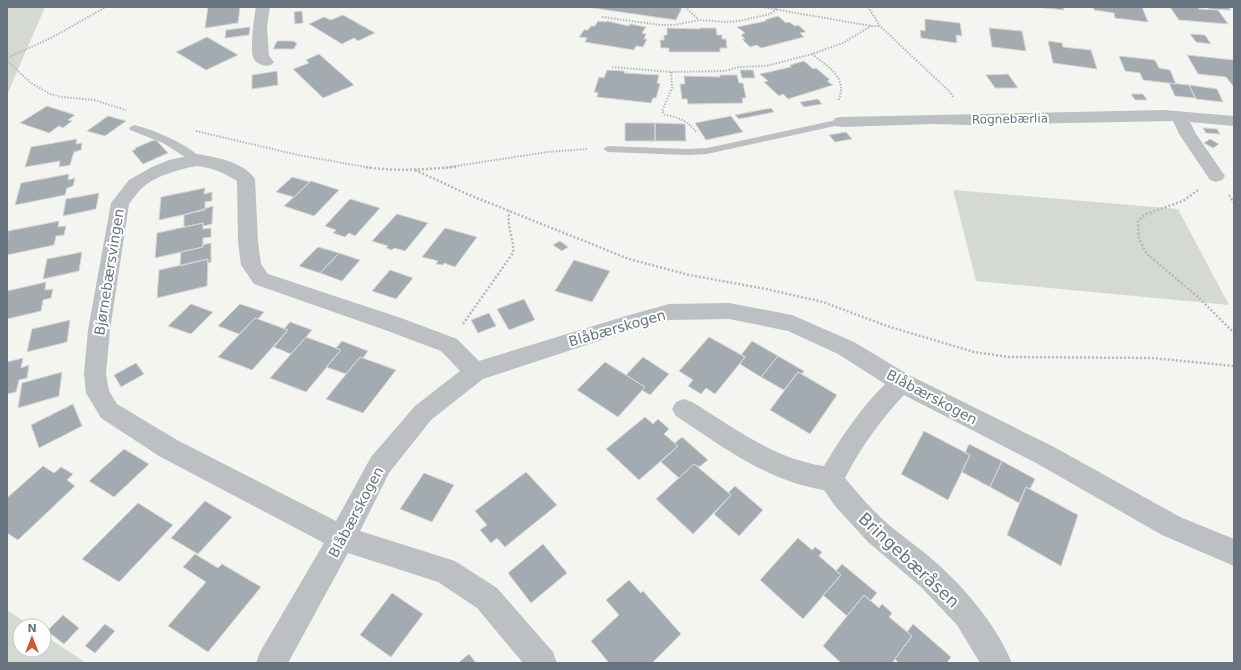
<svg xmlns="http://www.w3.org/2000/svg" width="1241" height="670" viewBox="0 0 1241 670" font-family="'DejaVu Sans',sans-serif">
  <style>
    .green { fill: #d4d9d1 }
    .building { fill: #a4abb0; stroke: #d6d6d4 }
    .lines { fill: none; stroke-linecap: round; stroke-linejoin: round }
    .path-far1 { stroke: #b6b9bb; stroke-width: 2; stroke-dasharray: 1.5 1.5; stroke-linecap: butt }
    .path { stroke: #b6b9bb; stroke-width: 2.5; stroke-dasharray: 2 2; stroke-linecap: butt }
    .service { fill: #bcc0c3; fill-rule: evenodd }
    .minor { fill: #bcc0c3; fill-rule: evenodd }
    .labels { text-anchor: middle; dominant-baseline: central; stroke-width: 4; stroke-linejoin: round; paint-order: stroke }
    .far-street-label { font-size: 12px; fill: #67747f; stroke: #fff }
    .street-label { font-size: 14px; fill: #67747f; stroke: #fff }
    .near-street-label { font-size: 17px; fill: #67747f; stroke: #fff }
  </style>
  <rect width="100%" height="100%" fill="#f4f4f1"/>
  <path class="green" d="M7,7H45L7,95Z
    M953,190L1178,209L1229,305L976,281Z
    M7,610L31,626H20V650H44V635L86,663H7Z"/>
  <path class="building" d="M208,7H240L238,23L205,28Z
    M586,7H671L682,8L676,20Z
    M1036,7H1063L1064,10Z
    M1093,7H1142L1148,22L1115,18L1114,13L1094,10Z
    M1170,7H1198L1199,9L1218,10L1228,24L1179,20Z
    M1208,7H1228L1231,10L1209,9Z
    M302,11L303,23L295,24L294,12Z
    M343,15L375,33L358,41L354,38L342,44L309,24L324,17L331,20Z
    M778,16L786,23L789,22L795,26L798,25L806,32L800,33L804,37L761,48L757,45L750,47L742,39H745L741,35L745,33L737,27L766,21L765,20Z
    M925,19L960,23L962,36L956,35L957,43L921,38L920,30L925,31Z
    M598,21L606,22L607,21L629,26L630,24L646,27L642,33L646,34L644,39H647L643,47L636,46L634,50L585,42L587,38L579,37L584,30H588L591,26H595Z
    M250,27L249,35L225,38L226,30Z
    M667,28L700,29V28H716L717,35H722V39H726L727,48H720V52H669V48H661L660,40H664V35H667Z
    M989,28L1022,31L1026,51L992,47Z
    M1190,34L1205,35L1211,44L1196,42Z
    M207,37L238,55L206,70L176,52Z
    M277,41H293L297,43L294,49H273Z
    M1048,41L1062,43L1063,47L1091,50L1097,69L1053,63Z
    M319,54L354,85L323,98L293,69L309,63L306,60Z
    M1187,55L1234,60V87L1226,77L1198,74Z
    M1119,56L1155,60L1159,68L1170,70L1176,84L1143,80L1140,73L1125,71Z
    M804,61L813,69L816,68L830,80L827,81L833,85L788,99L783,94L779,96L764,82L768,81L760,74L791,67L790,65Z
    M607,70L624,71V73L659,75L657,83L660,84L656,98H653L651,103L597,97L598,93L594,92L599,77L604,78Z
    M740,70H753L755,78H742Z
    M277,71L278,85L252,89V75Z
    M1008,74L1018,88H995L986,75Z
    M720,75H737L739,83H743L746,98H742L743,103L688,104L687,99H682L680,84H685L684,76L720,77Z
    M1169,83L1189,85L1195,98L1175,96Z
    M1189,85L1217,89L1223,102L1196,99Z
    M1131,94H1143L1147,100H1135Z
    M818,99L822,104L804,107L800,102Z
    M47,106L75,115L68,120L72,121L63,128L59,126L49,133L20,123Z
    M771,108L774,112L739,119L735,115Z
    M108,116L126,121L105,136L87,131Z
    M731,116L743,132L706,140L695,123Z
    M625,123H655V141H625Z
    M655,123L685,124L686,141H655Z
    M1203,128L1217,129L1220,134L1206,133Z
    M846,132L852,139L835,142L829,135Z
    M77,139L76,144L82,143L81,150L74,152L70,165L59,167L60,161L25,167L31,147Z
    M1210,139L1219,144L1213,148L1204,143Z
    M154,140L157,141L168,153L143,164L132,151L136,149L135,148Z
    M69,174L68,180L75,178L73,186L67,188L65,195L15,205L21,183Z
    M292,177L310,182L294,197L276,192Z
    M311,181L339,190L314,216L284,206Z
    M205,188L204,194L212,192V201L205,202V210L159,220L161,197Z
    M99,193L96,209L63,216L66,199Z
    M350,199L380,208L355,236L349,233L345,237L333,233L336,230L325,226Z
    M213,206L212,224L203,226V223L184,227V215Z
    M397,214L428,223L405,251L394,248L392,250L386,248L388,246L372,241Z
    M59,221L58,227L66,226L64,235L56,236L54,245L7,255L8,231Z
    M203,223V229L211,228V237L203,238V247L155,258L157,233Z
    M445,228L477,237L455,267L444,263L443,265L436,264L438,261L422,257Z
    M560,241L568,247L562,251L553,245Z
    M211,243V262L207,263L208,259L180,266L181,252L203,247L202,245Z
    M318,247L339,253L320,273L299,266Z
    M82,252L79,271L43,279L47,259Z
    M339,253L360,260L342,281L320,273Z
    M208,259L207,286L157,298L159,270Z
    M574,260L610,271L592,302L555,291Z
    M390,270L413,278L396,299L372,291Z
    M46,282L45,290L53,289L51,298L43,300L41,311L7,319V291Z
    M524,299L535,320L509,330L497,309Z
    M191,304L213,312L191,334L168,326Z
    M240,304L264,312L258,319L255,318L239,334L218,326Z
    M489,313L496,326L478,333L471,320Z
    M255,318L288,330L252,370L218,357Z
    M70,320L67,342L27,352L32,329Z
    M290,322L312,330L291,354L274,347L288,330L284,329Z
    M306,337L341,350L306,392L270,378Z
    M709,337L745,357L715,394L706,388L701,394L688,386L693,380L679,371Z
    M342,341L368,351L363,358L360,357L346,374L326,367L341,350L336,348Z
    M752,341L778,356L761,377L740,364L745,357L741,355Z
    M778,356L804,371L802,374L798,372L784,390L761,377Z
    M360,357L396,370L363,413L326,399Z
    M643,357L669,374L650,395L642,390L645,387L626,375Z
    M23,358L21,368L29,365L27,378L19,380L16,392L7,394V362Z
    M605,362L645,387L618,417L577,390Z
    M136,363L144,374L121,387L114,375Z
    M62,372L59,396L18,408L22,383Z
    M798,372L837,395L810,434L770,410Z
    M73,404L82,426L39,448L31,425Z
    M645,417L653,424L658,419L669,429L664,434L678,446L639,480L606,449Z
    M924,431L970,455L948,500L901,474Z
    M682,437L708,460L699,467L694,464L679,478L661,462L678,446L675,443Z
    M969,444L1002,461L990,487L962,472L970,455L965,453Z
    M124,449L149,464L114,497L89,481Z
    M1002,461L1035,479L1030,489L1026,487L1019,503L990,487Z
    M694,464L731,495L693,534L656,499Z
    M43,466L54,473L61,467L73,474L67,480L75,486L18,540L7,533V498Z
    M526,472L557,505L505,547L497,538L491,543L480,530L487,525L475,511Z
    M424,473L454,485L432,522L400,509Z
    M735,486L763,510L739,536L714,514L731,495L728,493Z
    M1026,487L1078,515L1061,566L1007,535Z
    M205,501L232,517L198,554L171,538Z
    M138,503L173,525L119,582L82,559Z
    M798,538L812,550L815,547L822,552L819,556L841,575L803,619L760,580Z
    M543,544L567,573L531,603L508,573Z
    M195,554L218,568L222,564L261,587L208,652L168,626L206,582L183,567Z
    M842,564L877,593L870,601L864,595L847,616L823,595L841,575L836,571Z
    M629,580L641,593L643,591L681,634L652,663H609L591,641L619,615L606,600Z
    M392,593L423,614L391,657L360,635Z
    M864,595L879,608L882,604L892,613L889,617L912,636L892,663H841L823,646Z
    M63,615L79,628L64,644L47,631Z
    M105,624L115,631L95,653L85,646Z
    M913,624L951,657L947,663H899L895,659L912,636L907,632Z
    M469,654L476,663H458Z"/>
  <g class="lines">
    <path class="path-far1" d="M685,7L698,19
      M762,7L871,26H879
      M868,7L880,26L950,92L953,97
      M602,17L661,25H674L699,20L725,22L739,21L770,14L777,9
      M812,54C828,67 849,78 838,101
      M7,58L51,38L106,7
      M7,61L31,83L50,94L61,97L94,100L126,110
      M612,67L671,72L725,71L739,67L766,66L812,54L843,43L871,26
      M671,72L672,88L662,111L665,115C678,117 688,121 696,132
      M196,131L298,155L371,168
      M443,168L547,152L587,149"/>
    <path class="path" d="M366,167C396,172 427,169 457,167
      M415,170L467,194L629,259L689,275L766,289L823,302L887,326L974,352L1009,357L1152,358L1234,366
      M1198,190L1183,201L1146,214L1138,221L1139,238L1146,253L1199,298L1234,333
      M1229,195L1234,203
      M463,324L513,253C515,238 505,226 510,211"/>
    <path class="service" d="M841,119L846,122L844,124L707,154L687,155L608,152L603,149L608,146L687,149L707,148Z
      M134,125C152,129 191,145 202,160L197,163L193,162L163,143L130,130L129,128Z"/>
    <path class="minor" d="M256,7H270L267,26L269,56L274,62L271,65C265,67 256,65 253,57C250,47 254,18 256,7Z
      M1164,110L1234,116V126L1190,122L1196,134L1225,176L1222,180L1216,182L1210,180L1179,134L1173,121L970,125L934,124L841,127L835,126L833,122L835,118L841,117Z
      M197,154C216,157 244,162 255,179L258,242L261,264L268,274L401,318L457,339L479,361L626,316L669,304L729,303L792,315L854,342L909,375L1054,447L1180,517L1234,539V566L1162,535L1036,463L904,395C881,419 861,447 845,478C858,494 873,511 889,525C906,539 925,552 941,567C970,594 997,627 1012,663H980L957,625L921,587L868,542L835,506L824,490C767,481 723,447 676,416L672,409L676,402L684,399L692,402C735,428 774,459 824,466C841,437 861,408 885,384L838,354L788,331L729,319L669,320L626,332L483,379L431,420L389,473L360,531L455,561L497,588L553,652L557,663H523L477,608L438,582L348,553L288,663H256L260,652L324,543L159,456L101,418L86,393L84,374L88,330L111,203L129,180L152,167L169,160ZM197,166C213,168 224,173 237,181L238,242L241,265L254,284L385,330L441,351L460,371L415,406L371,457L336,521L177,440L117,404L109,391L106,374L110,330L129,204C133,199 137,193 141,189C154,176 180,169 197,166Z"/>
  </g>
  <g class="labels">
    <g class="far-street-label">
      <text transform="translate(1010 119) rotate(-1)">Rognebærlia</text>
    </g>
    <g class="street-label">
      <text transform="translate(109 272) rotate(-81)">Bjørnebærsvingen</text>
      <text transform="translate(617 328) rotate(-16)">Blåbærskogen</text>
      <text transform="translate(932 397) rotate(28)">Blåbærskogen</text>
      <text transform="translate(356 512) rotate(-62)">Blåbærskogen</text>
    </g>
    <g class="near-street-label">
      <text transform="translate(909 560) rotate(43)">Bringebæråsen</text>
    </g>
  </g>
  <rect width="1241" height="670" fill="none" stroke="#67747f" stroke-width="16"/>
  <g transform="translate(32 638)"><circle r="19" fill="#ffffff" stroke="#c2c7cc"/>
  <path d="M0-3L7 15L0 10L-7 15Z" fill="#d05836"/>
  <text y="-6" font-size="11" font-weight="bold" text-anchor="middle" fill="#67747f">N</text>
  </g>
</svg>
